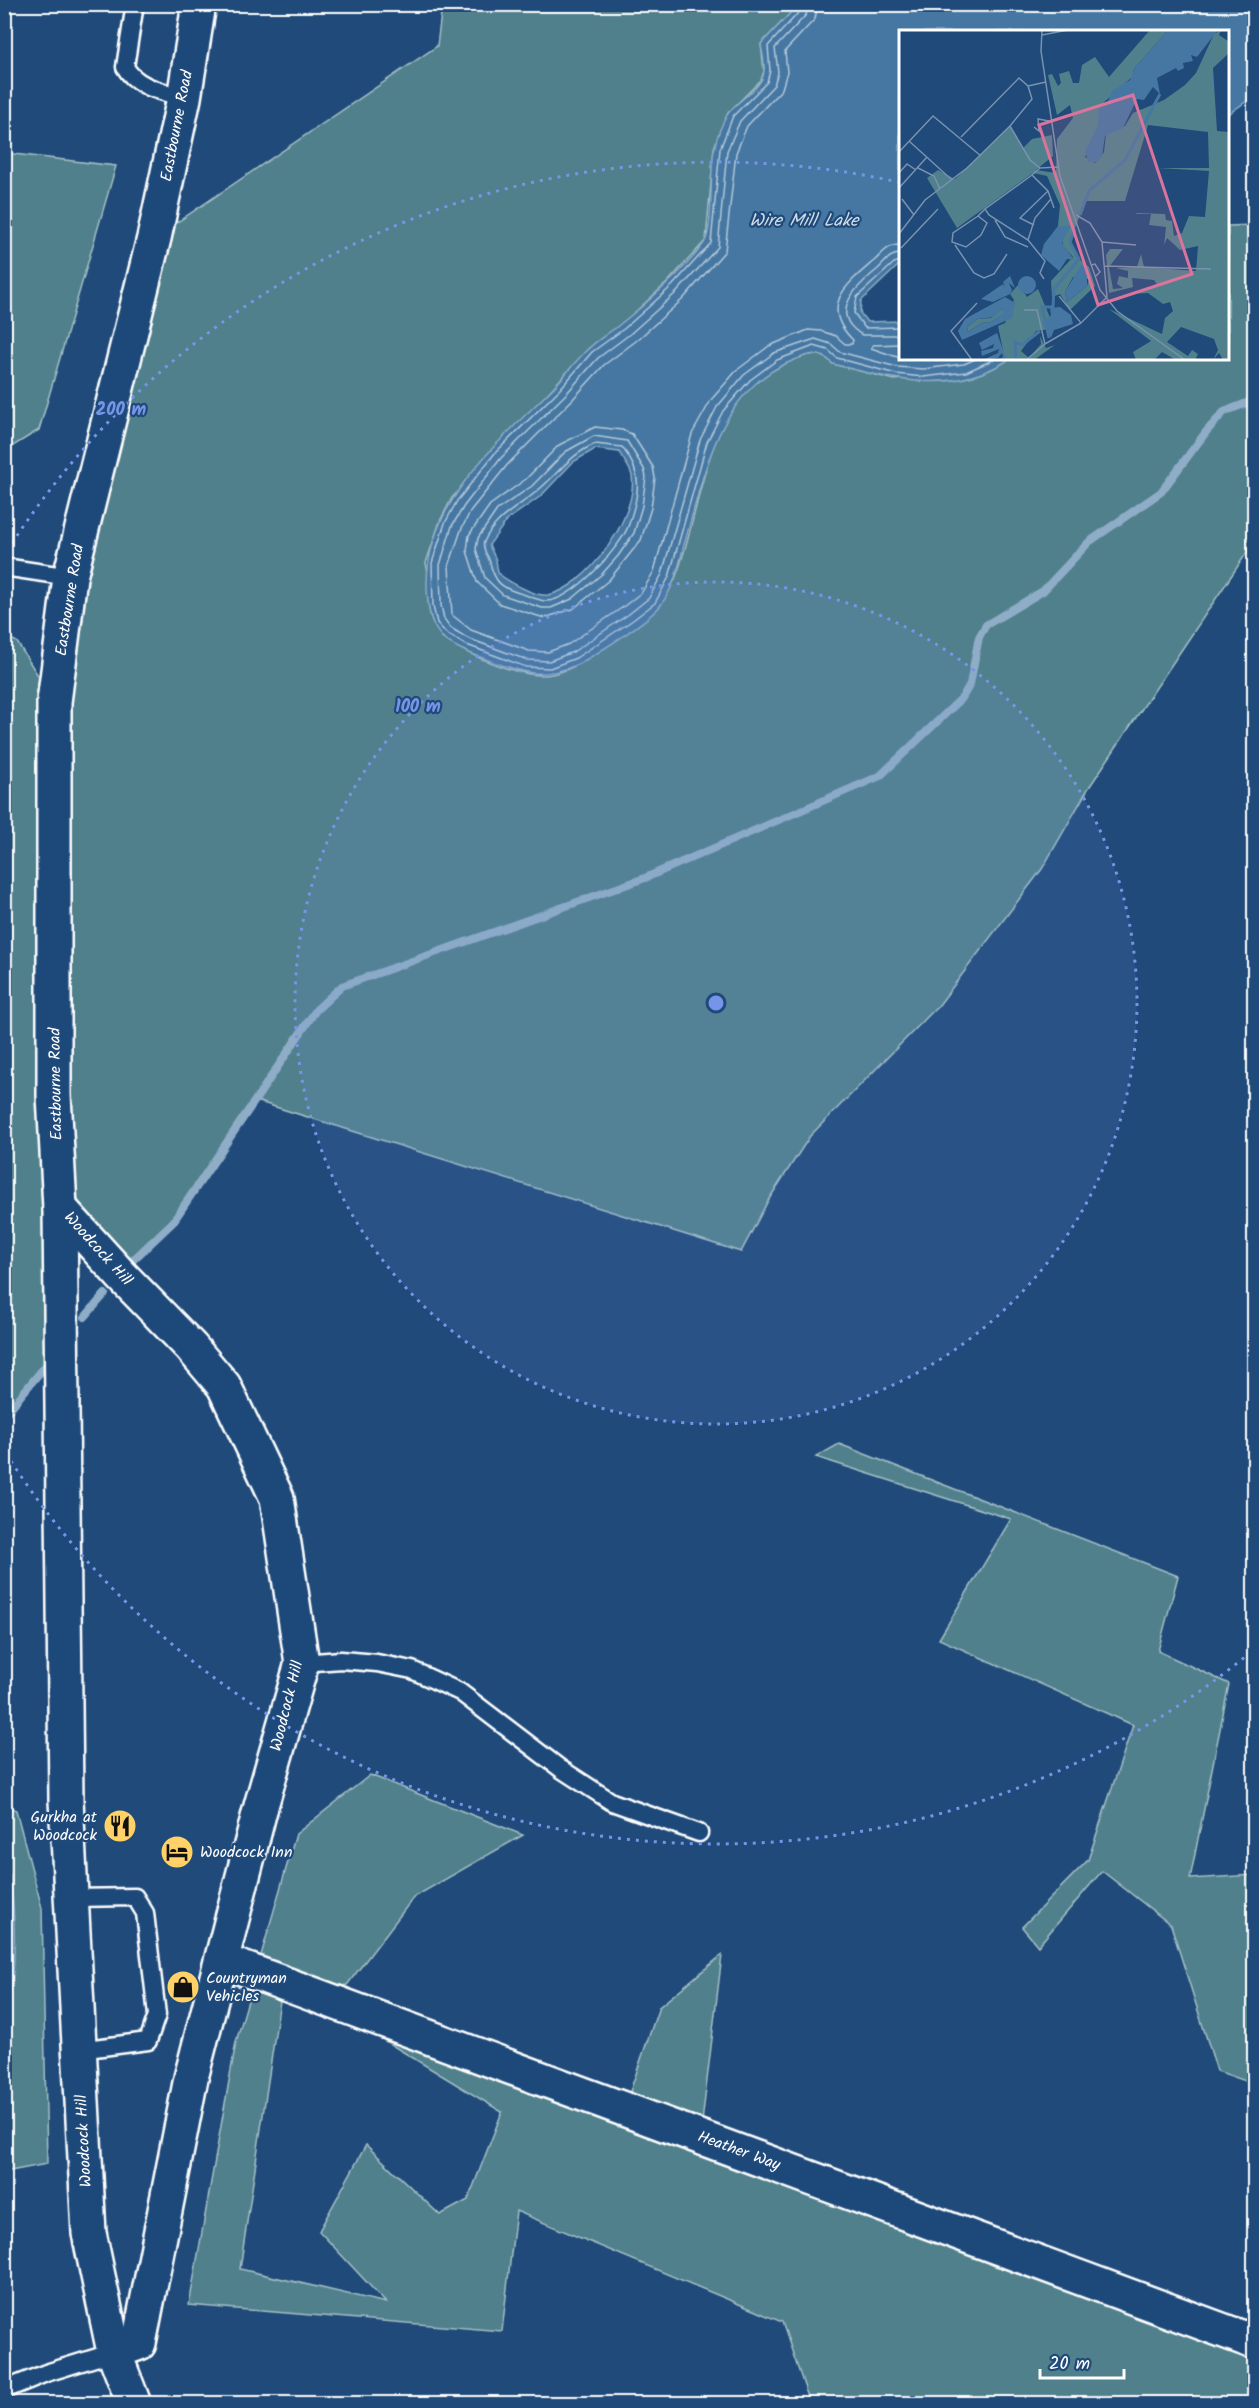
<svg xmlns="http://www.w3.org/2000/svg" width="1259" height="2408" viewBox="0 0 1259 2408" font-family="Kalam,sans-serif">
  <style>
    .green { fill: #4f808c; stroke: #a7c0c6; stroke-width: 1.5 }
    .water { fill: #4577a2; stroke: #8fadc7; stroke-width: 1.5; fill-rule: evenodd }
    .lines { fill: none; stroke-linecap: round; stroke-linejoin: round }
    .shore { stroke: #b5c9da; stroke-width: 1.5 }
    .stream { stroke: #8fadc7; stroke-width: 8 }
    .service-casing { stroke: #fff; stroke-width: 21 }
    .minor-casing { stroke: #fff; stroke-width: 38 }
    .trunk-casing { stroke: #fff; stroke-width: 38 }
    .service { stroke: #1f4a7a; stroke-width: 16 }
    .minor { stroke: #1f4a7a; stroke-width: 33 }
    .trunk { stroke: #1f4a7a; stroke-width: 33 }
    .ring { fill: none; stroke: #7795e8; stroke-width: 3; stroke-dasharray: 3 6 }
    .labels { text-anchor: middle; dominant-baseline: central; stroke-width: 4.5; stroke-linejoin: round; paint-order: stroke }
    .street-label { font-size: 16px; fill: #fff; stroke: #1f4a7a }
    .poi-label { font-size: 16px; fill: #fff; stroke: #1f4a7a; text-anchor: start }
    .water-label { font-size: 18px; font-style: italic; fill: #d0dde8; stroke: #1f4a7a }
    .inset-river { fill: none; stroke: #4577a2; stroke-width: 3 }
    .inset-road { fill: none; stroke: #7992af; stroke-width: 1.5 }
    .view { fill: #da749d; fill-opacity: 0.15; stroke: #da749d; stroke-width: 3 }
    .inset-edge { fill: none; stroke: #fff; stroke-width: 3 }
    .centre { fill: #7795e8; stroke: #1f4a7a; stroke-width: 3 }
    .ring-label { font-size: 18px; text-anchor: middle; font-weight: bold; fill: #7795e8; stroke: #1f4a7a; stroke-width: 4.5; stroke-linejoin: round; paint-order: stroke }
  </style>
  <rect width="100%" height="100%" fill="#1f4a7a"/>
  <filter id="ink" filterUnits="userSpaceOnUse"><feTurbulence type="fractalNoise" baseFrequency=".0167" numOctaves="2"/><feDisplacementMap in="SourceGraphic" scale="12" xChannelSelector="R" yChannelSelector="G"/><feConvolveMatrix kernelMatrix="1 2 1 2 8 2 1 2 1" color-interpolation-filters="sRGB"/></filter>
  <g filter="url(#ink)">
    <path class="green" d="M442,5H798L761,44L764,71L761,80L728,113L714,148L706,240L668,282L622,324L589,348L452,498L440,521L426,563L442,638C467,654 522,680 552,674C577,669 599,650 619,637C643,621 664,606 675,579C706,501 700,397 793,360C810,354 819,349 833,364L895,380L1010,359L1228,358V226L1254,225V542L1088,789L1042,869L939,1005L810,1136L769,1199L741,1252L256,1101L173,1222L121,1275L61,1208L51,1359L5,1416V636L17,642L54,701L154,238L437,46Z
      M5,153L116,166L39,430L5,451Z
      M839,1444L1178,1576L1158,1651L1229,1684L1190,1879L1254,1875V2084L1217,2071L1171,1925L1102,1871L1038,1946L1022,1927L1088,1860L1133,1725L939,1639L1011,1519L816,1457Z
      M370,1775L523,1835L414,1897L347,1985L281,1994L240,2269L386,2303L319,2231L366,2145L440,2215L468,2200L502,2112L372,2033L627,2100L659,2007L722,1955L702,2122L1254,2358V2403H810L782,2322L516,2211L502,2331L189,2305L236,2042L296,1834Z
      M4,1805L16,1810L42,1908L47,2164L5,2172L4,2022L11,1986L10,1875L5,1872Z"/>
    <path class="water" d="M798,5H1254V96L1228,114V32H900V264L861,301L860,313L867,322L900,321V358L1010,359C953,396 894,380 833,364C819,349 809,354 792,361C717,391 704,476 684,545C679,566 674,588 660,606C647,622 593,657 574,666C537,681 516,670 480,657C439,642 428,631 427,587C425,502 498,443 553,388C565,376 575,361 588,349C597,340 609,333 619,325C645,305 686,269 704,243C715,226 708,168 715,146C717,136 722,124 727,115C736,100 763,89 764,71C765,62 762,53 761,44ZM595,449L619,452C623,459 631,469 632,476C638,516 587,588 548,595C535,597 507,581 498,573L496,560L489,545L507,520L541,496L573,462Z
      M5,1872L10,1875C16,1922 17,1976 5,2022Z"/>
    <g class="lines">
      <path class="shore" d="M802,4L800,11L768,46L770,71L767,82L733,116L720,149L711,243L672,286L625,328L592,352L560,389L495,453L457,501L445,523L432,563L433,606L437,623L446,633L464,644L526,667L550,668L576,658L633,620L655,603L669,577L707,442L723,411L750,380L777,360L814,346L828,350L837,358L896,374L923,377L966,372L997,358
        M809,4L806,15L775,48L778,72L774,85L740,121L727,151L718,247L677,292L630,334L598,358L566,394L501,458L464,506L452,526L440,565L441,605L444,619L451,628L467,638L527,660L549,661L573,652L629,614L649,598L662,574L700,440L717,407L744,375L774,353L815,339L831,344L840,352L897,367L923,369L964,364L978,358
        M818,4L815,19L785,51L787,72L782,89L747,126L736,153L725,251L683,299L636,341L604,365L572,400L508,464L471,510L461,530L449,566L452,615L471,630L529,651L548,652L569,644L623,607L642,592L654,571L692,434L711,400L737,370L769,346L808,330L821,331L836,336L845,344H852L853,340C818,306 847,284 874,261C883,253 887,245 900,245
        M900,254C889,254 886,262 878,269C858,285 826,313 862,335H900
        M900,261L894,263L857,297L854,313L865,328L900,327
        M900,344L873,345L871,348L900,358
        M595,427L622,430L632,434L653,467L655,478L651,508L641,540L609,580L573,609L544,618L500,604L477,582L467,551L469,535L490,505L526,479L559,445Z
        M594,436L627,441L644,469L646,477L642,506L634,533L618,556L602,574L572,599L551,608H542L503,595L485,578L476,549L478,538L497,510L532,486L565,452Z
        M595,444L622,447C644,475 639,492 629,524C622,546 571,603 545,601C537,600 527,595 519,593C500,587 495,582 490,563C489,556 481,549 484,542C494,518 517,508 536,492C557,475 569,455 595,444Z
        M4,1880L9,1914L4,1986"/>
      <path class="stream" d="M133,1260L173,1222L316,1010L342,986L645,878L880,776L962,698L970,684L979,637L986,625L1043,591L1089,542L1161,492L1206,432L1224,412L1254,400
        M85,1317L105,1294
        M4,1416L51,1359"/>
      <g class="service-casing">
        <path id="service" d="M135,4L125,67C137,88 162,91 184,98
          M4,567L70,577
          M302,1663L341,1660L377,1663L412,1670L460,1692L561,1769L612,1802L699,1833
          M72,1898L135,1897L145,1913L157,2015L148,2041L79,2050
          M4,2390L46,2373L114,2352"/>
      </g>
      <g class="minor-casing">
        <path id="minor" d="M60,1208L121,1275L191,1347L224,1386L277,1498L302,1663L261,1806L191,2078L139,2343L114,2352
          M223,1961L1254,2342"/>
      </g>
      <g class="trunk-casing">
        <path id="trunk" d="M134,2404L114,2352L89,2233L66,1800L60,1208L54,1095V702L70,577L154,238L184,98L199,4"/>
      </g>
      <use href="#service" class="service"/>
      <use href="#minor" class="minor"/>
      <use href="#trunk" class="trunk"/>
    </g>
  </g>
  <circle cx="716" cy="1003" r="421" fill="#7795e8" fill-opacity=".12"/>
  <g class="ring">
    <circle cx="716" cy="1003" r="421"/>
    <path d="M1251 1652A841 841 0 0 1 7 1455M7 551A841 841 0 0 1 898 182"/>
  </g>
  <defs>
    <g id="restaurant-disc" transform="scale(1.725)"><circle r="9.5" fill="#ffd166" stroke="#1f4a7a"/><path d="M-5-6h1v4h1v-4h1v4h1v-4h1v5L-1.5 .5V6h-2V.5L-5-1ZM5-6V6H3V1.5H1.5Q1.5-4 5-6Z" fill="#111"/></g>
    <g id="hotel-disc" transform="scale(1.725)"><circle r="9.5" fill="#ffd166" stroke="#1f4a7a"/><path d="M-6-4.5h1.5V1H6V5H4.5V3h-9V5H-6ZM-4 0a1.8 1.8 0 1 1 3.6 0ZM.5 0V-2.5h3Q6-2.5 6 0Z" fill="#111"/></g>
    <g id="shop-disc" transform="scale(1.725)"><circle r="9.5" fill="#ffd166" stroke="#1f4a7a"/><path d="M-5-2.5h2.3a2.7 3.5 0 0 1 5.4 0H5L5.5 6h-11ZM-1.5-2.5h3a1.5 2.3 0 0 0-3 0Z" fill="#111"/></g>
  </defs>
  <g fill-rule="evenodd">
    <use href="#restaurant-disc" x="120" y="1826"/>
    <use href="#hotel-disc" x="177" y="1852"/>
    <use href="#shop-disc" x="183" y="1987"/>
  </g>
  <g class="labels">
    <g class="street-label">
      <text transform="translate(177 126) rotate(-79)">Eastbourne Road</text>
      <text transform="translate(70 600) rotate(-81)">Eastbourne Road</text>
      <text transform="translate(56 1084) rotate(-91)">Eastbourne Road</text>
      <text transform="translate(98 1249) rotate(48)">Woodcock Hill</text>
      <text transform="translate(287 1706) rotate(-76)">Woodcock Hill</text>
      <text transform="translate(84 2141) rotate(-93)">Woodcock Hill</text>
      <text transform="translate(739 2151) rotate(20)">Heather Way</text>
    </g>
    <g class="poi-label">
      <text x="97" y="1817" text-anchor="end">Gurkha at<tspan x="97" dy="18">Woodcock</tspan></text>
      <text x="200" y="1852">Woodcock Inn</text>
      <text x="206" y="1978">Countryman<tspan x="206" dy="18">Vehicles</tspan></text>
    </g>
    <g class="water-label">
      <text x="804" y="221">Wire Mill Lake</text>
    </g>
  </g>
  <g transform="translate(899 30)">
    <rect width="330" height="330" fill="#1f4a7a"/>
    <path d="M251,0H269L235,39L233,47L202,75L199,96L186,127L196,133L205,122L207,104L226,96L234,83L265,70L286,55L297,43L315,4L322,0L320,5L329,11L330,23L314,38L318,101L330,102V330H324L320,323L314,330L319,320L315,309L282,297L268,312L289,326L293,320L299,324L296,330H277L263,322L255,330H237L234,322L252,311L210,279L263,304L266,288L274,281L271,272L264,274L249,263L230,264L259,256L255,250L233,248L234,257L210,263L207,225L211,219H224L210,237L214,259L224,258L218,254L220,246L229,248V241L217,238L238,237L242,224L245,237L297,241L299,216L281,220L268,208L265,215L267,197L250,195L252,184H237L238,183L266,184L267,190L273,191L275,206L283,203L290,186L306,187L310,141L259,138H310L309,102L249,95L226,171H186L171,212L180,229L190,237L196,256L171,280L161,264L153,267L152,251L174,227L164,216L163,208L171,196H159L161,175L148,146L134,143L58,198L28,148L39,140L56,149L111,96L124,118L133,109L153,105L154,126L137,140L157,143L158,109L174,88L171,75L158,85L149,45L153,44L159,56L162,53L160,44L170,41L174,53H180L183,35L196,27L210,47ZM174,247L190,249L188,256L168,272L166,262ZM120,254L128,267L139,259L150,285L151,299L137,301L122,321L130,328L142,314L141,306L147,318L156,315L135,330H106L99,296L106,293L115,270L111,264ZM103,279L106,283L92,292L83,293L69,302L68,297L78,289L92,288Z" fill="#4f808c" fill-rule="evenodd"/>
    <path d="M269,0H319L298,27L292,25L294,31L284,33L285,38L279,41L277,38L258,48L261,64L254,57L245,70L238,69L224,98L206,106L203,126L198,132H189L186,121L199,96L200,76L209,71L213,61L231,50L235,39ZM159,196H171L163,213L175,230L168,229L160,241L142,225L145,214ZM182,235L188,238V256L168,272L166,262ZM111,246L116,258L110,253L113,260L111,264L94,272L82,269L104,254L106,257L104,252ZM119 255a9 9 0 1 1 18 0a9 9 0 1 1-18 0ZM106,267L116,273L113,288L63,310L59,301L66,289ZM103,279L105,283L92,292L83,293L69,302L68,297L78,289L95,287ZM161,277L172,285L174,294L155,300L152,308L144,292L152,285L151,278ZM98,303L107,328L98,330L104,327L103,323L99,328L84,330L99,323L100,319L83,326L82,321L94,318L95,314L83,320L80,313Z" fill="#4577a2" fill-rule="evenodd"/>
    <path class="inset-river" d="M181,185L190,161L226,130L261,64M150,308L143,277H154L155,259L180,229L171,212L176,199M117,330L116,312L123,315L141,301"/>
    <path class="inset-road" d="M143,0L142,21L161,146L201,260L218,281L286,330M143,5L169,0M129,56L147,52M135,97L140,101L139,89L150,91M62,107L120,48L129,56L133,69L111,96M10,111L53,150M0,122L34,86L82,126M19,138L35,146L41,159M141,138L133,145L149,161L155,178M0,143L8,134L17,140M133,145L86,179L90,185L129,210L136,188L152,169M0,158L28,127M3,169L15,185M79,186L54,203L53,212L67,217L82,205L88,193L79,186L86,179M96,190L106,207L129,217M135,195L121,188L149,161M0,204L26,170L68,138L111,96L131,130L141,138L160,137M129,210L146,231L141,243L145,249M203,212L237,215M56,215L75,243L85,248L95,244L108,224M2,218L39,179M192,235L196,234L201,242L197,246M205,236L312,239M160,266L182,293L208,267L203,212L191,193L177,185M125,280H138L146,314L182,293M73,330L52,301L78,273M127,330L146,314"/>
    <path class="view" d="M234,65L293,244L199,275L140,95Z"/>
    <rect width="330" height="330" class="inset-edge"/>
  </g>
  <circle cx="716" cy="1003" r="9" class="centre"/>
  <g class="ring-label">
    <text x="121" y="415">200 m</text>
    <text x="418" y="712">100 m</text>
  </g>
  <rect width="1259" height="2408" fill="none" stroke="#1f4a7a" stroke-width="24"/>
  <rect x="12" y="12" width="1235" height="2384" fill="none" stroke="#fff" stroke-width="2" filter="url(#ink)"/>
  <path d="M1040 2369v9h84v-9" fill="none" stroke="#ffffff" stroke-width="3"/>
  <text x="1049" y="2369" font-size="18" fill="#ffffff" stroke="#1f4a7a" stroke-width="4.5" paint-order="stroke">20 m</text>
</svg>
